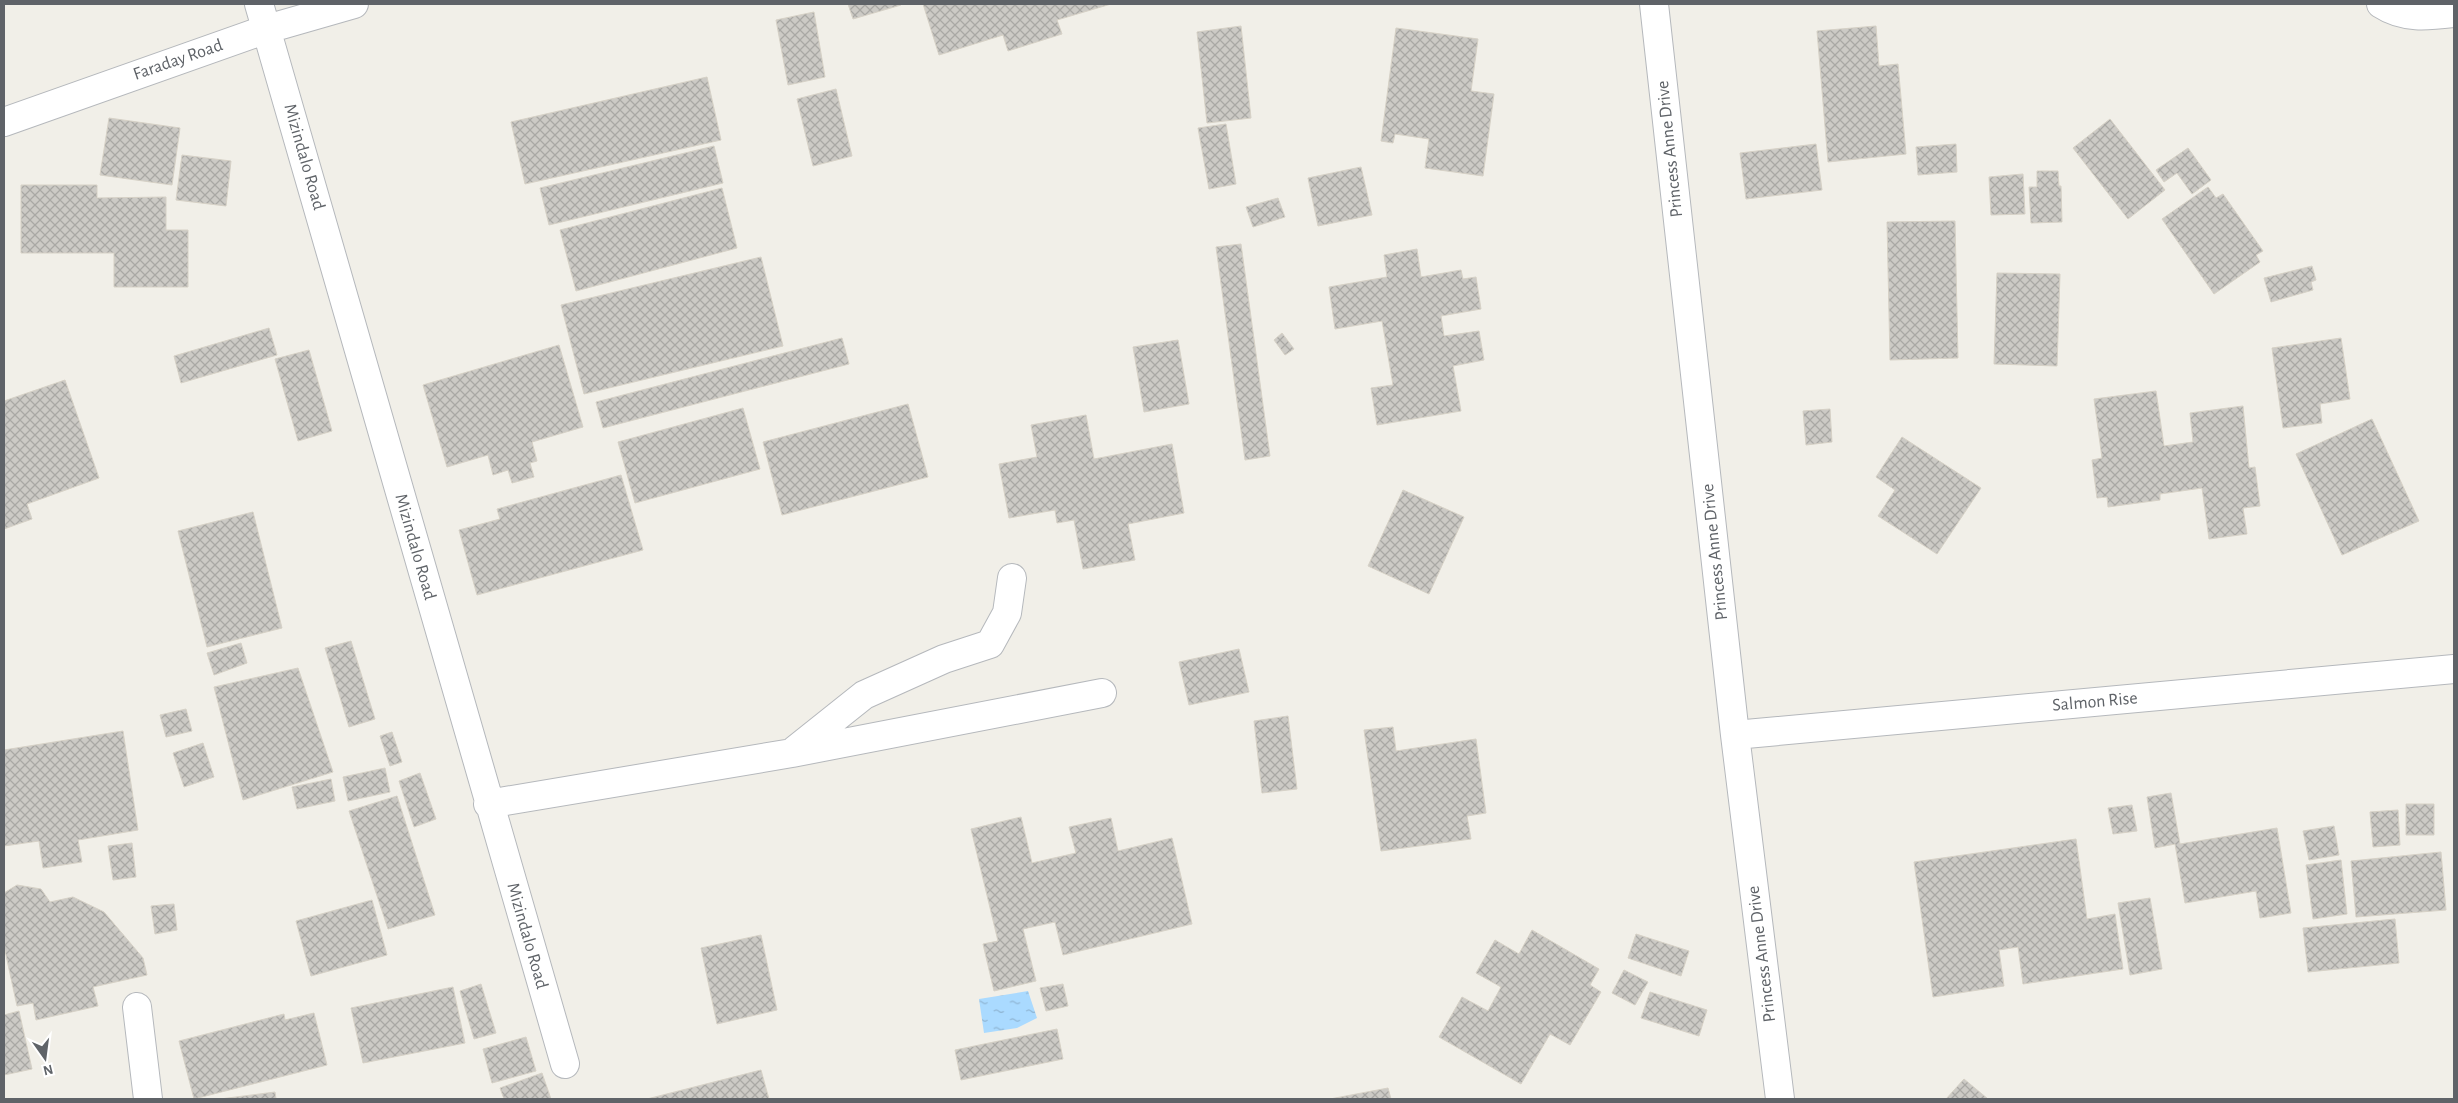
<svg xmlns="http://www.w3.org/2000/svg" width="2458" height="1103" viewBox="0 0 2458 1103" font-family="'Alegreya Sans',sans-serif">
  <style>
    .water { fill: url(#water-ripples) }
    .building { fill: url(#building-cross-hatch); stroke: #d6d1c6 }
    .lines { fill: none; stroke-linecap: round; stroke-linejoin: round }
    .minor-casing { stroke: #b5b8bc; stroke-width: 30 }
    .minor { stroke: #fff; stroke-width: 28 }
    .labels { text-anchor: middle; dominant-baseline: central; stroke-width: 4; stroke-linejoin: round; paint-order: stroke }
    .street-label { font-size: 18px; fill: #5f6368; stroke: #fff }
  </style>
  <defs>
    <pattern id="water-ripples" width="26" height="14" patternUnits="userSpaceOnUse" patternTransform="scale(1.25)"><rect width="26" height="14" fill="#aadaff"/><path d="M2 4q2-2 4 0t4 0M15 11q2-2 4 0t4 0" fill="none" stroke="#8eb4d2"/></pattern>
    <pattern id="building-cross-hatch" width="8" height="8" patternUnits="userSpaceOnUse" patternTransform="scale(1.25)"><rect width="8" height="8" fill="#cccac5"/><path d="M0 0l8 8M0 8l8-8" fill="none" stroke="#a9a8a4"/></pattern>
  </defs>
  <rect width="100%" height="100%" fill="#f1efe8"/>
  <path class="water" d="M1028,991L1037,1018L1017,1028L984,1033L979,999Z"/>
  <path class="building" d="M848,4H901V5L853,19Z
    M923,4H1111L1057,20L1062,34L1008,51L1003,35L939,55Z
    M814,12L825,77L788,85L776,20Z
    M1241,26L1251,118L1207,123L1197,32Z
    M1876,26L1879,66L1898,64L1906,154L1828,162L1817,31Z
    M1396,28L1478,39L1471,91L1494,94L1483,176L1425,168L1429,139L1395,134L1393,143L1381,141Z
    M707,77L721,140L525,184L511,122Z
    M836,89L852,156L813,166L797,99Z
    M109,118L180,128L172,185L100,175Z
    M2110,119L2165,190L2128,219L2073,148Z
    M1226,124L1236,184L1209,189L1198,128Z
    M1816,144L1822,190L1746,199L1740,153Z
    M1956,144L1957,172L1918,175L1916,147Z
    M714,146L723,183L549,225L540,188Z
    M2188,148L2211,180L2192,194L2177,173L2164,182L2156,170Z
    M182,155L231,161L226,206L176,200Z
    M1361,167L1372,215L1318,226L1308,178Z
    M2037,171H2058L2059,186H2061L2062,222L2031,223L2029,187H2037Z
    M2023,174L2025,214L1991,215L1989,177Z
    M21,185H97V198L166,197V230H188V287H114V253H21Z
    M2208,187L2216,198L2223,194L2263,251L2256,255L2260,262L2214,294L2162,219Z
    M722,188L737,248L576,291L560,230Z
    M1278,198L1285,217L1253,227L1246,207Z
    M1955,221L1958,358L1890,360L1887,222Z
    M1241,244L1270,456L1245,460L1216,247Z
    M1417,249L1421,277L1461,270L1463,279L1476,277L1481,309L1441,316L1444,336L1479,331L1484,360L1453,366L1461,411L1377,425L1371,388L1393,385L1382,321L1335,329L1329,287L1387,277L1384,255Z
    M761,257L783,346L584,394L561,305Z
    M2312,266L2316,280L2311,282L2313,290L2271,302L2264,278Z
    M1997,273L2060,274L2057,366L1994,364Z
    M269,328L277,355L181,383L174,356Z
    M1282,333L1294,349L1285,355L1274,340Z
    M842,338L849,364L603,428L596,402Z
    M2341,338L2350,399L2320,404L2322,423L2283,428L2272,348Z
    M1178,340L1189,404L1144,412L1133,347Z
    M559,345L583,427L532,442L537,461L530,463L534,477L512,483L508,470L493,475L488,455L447,467L423,385Z
    M309,350L332,431L298,441L275,359Z
    M65,380L99,478L27,504L32,519L4,529V401Z
    M2156,391L2164,446L2193,442L2190,413L2243,406L2249,468L2255,467L2260,506L2243,508L2247,534L2209,539L2202,488L2160,494V500L2108,507L2107,497L2097,498L2092,460L2102,458L2094,399Z
    M908,404L928,477L782,515L763,442Z
    M743,408L760,469L635,503L618,442Z
    M1830,409L1832,442L1806,445L1803,411Z
    M1086,415L1094,459L1172,444L1184,513L1128,524L1135,560L1083,569L1074,520L1057,523L1055,510L1009,518L999,464L1037,457L1031,425Z
    M2372,419L2419,521L2342,555L2296,454Z
    M1902,437L1981,488L1937,554L1878,516L1895,490L1876,477Z
    M621,475L643,550L477,595L459,530L500,519L497,509Z
    M1403,490L1464,517L1429,594L1368,566Z
    M253,512L282,628L207,647L178,531Z
    M351,641L375,719L349,727L325,648Z
    M241,643L247,663L214,675L207,653Z
    M1239,649L1249,692L1189,705L1179,662Z
    M298,668L333,772L243,800L214,687Z
    M186,709L192,731L166,737L160,715Z
    M1288,716L1297,789L1262,793L1254,721Z
    M1393,727L1396,751L1476,739L1486,813L1467,816L1471,839L1381,851L1364,730Z
    M123,731L138,830L78,840L82,862L43,868L39,841L4,846V750Z
    M392,732L402,762L390,766L380,736Z
    M203,743L214,777L184,787L173,753Z
    M385,768L390,792L348,801L343,777Z
    M420,773L436,819L414,827L399,781Z
    M331,779L335,801L297,809L292,787Z
    M2171,793L2180,844L2277,828L2291,913L2260,918L2256,891L2185,903L2175,844L2155,848L2147,797Z
    M397,796L435,915L388,929L349,811Z
    M2406,804H2434V835H2406Z
    M2132,805L2137,831L2113,834L2108,808Z
    M2398,810L2400,845L2373,847L2370,812Z
    M1021,817L1032,863L1076,853L1069,827L1111,818L1118,851L1172,838L1192,924L1063,955L1055,922L1023,929L1036,981L994,991L983,944L998,941L971,829Z
    M2334,826L2339,855L2309,860L2303,831Z
    M2076,839L2087,919L2115,914L2123,969L2023,984L2018,947L1999,950L2004,986L1933,997L1914,862Z
    M132,843L136,877L113,880L108,846Z
    M2441,852L2446,910L2356,917L2351,861Z
    M2341,860L2347,914L2313,919L2306,865Z
    M17,885L41,889L50,902L73,897L104,912L143,958L147,975L93,987L98,1006L36,1020L33,1003L17,1006L4,946V893Z
    M2150,898L2162,969L2130,975L2118,903Z
    M372,900L387,955L311,976L296,921Z
    M174,904L177,930L155,934L151,906Z
    M2395,919L2399,963L2308,972L2303,928Z
    M1532,930L1599,969L1590,985L1601,992L1570,1045L1550,1034L1521,1084L1439,1037L1462,997L1488,1011L1501,987L1476,973L1495,940L1519,954Z
    M1636,934L1689,951L1681,976L1628,958Z
    M761,935L777,1010L717,1024L701,948Z
    M1624,970L1648,982L1635,1005L1612,993Z
    M481,984L496,1033L474,1039L460,991Z
    M1063,984L1068,1006L1046,1011L1040,988Z
    M453,987L465,1043L363,1063L351,1008Z
    M1650,992L1707,1010L1699,1036L1641,1018Z
    M19,1011L32,1069L4,1075V1015Z
    M314,1013L327,1065L194,1099L179,1041L284,1014L285,1020Z
    M1057,1029L1063,1059L961,1080L955,1050Z
    M526,1037L536,1071L492,1083L483,1049Z
    M761,1070L769,1099H647Z
    M542,1073L551,1099H504L500,1088Z
    M1964,1079L1988,1099H1946Z
    M1388,1088L1391,1099H1330Z
    M275,1092L276,1099H220Z"/>
  <g class="lines">
    <g class="minor-casing">
      <path id="minor" d="M259,4L565,1064
        M1654,4L1735,735L1780,1099
        M2381,4C2404,19 2428,16 2454,13
        M4,122L267,29L354,4
        M1735,735L2454,669
        M795,750L864,695L944,659L990,644L1007,613L1012,578
        M488,804L792,753L1102,693
        M137,1007L148,1099"/>
    </g>
    <use href="#minor" class="minor"/>
  </g>
  <g class="labels">
    <g class="street-label">
      <text transform="translate(178 60) rotate(-19)">Faraday Road</text>
      <text transform="translate(1670 149) rotate(-96)">Princess Anne Drive</text>
      <text transform="translate(304 157) rotate(74)">Mizindalo Road</text>
      <text transform="translate(415 547) rotate(74)">Mizindalo Road</text>
      <text transform="translate(1715 552) rotate(-96)">Princess Anne Drive</text>
      <text transform="translate(2095 702) rotate(-5)">Salmon Rise</text>
      <text transform="translate(527 936) rotate(74)">Mizindalo Road</text>
      <text transform="translate(1762 954) rotate(-97)">Princess Anne Drive</text>
    </g>
  </g>
  <rect width="2458" height="1103" fill="none" stroke="#5f6368" stroke-width="10"/>
  <g transform="translate(45 1058) rotate(166)" stroke="#ffffff" stroke-width="4" paint-order="stroke">
  <path d="M0-4L9 19L0 12L-9 19Z" fill="#5f6368"/>
  <text y="-8" font-size="14" font-weight="bold" text-anchor="middle" fill="#5f6368">N</text>
  </g>
</svg>
